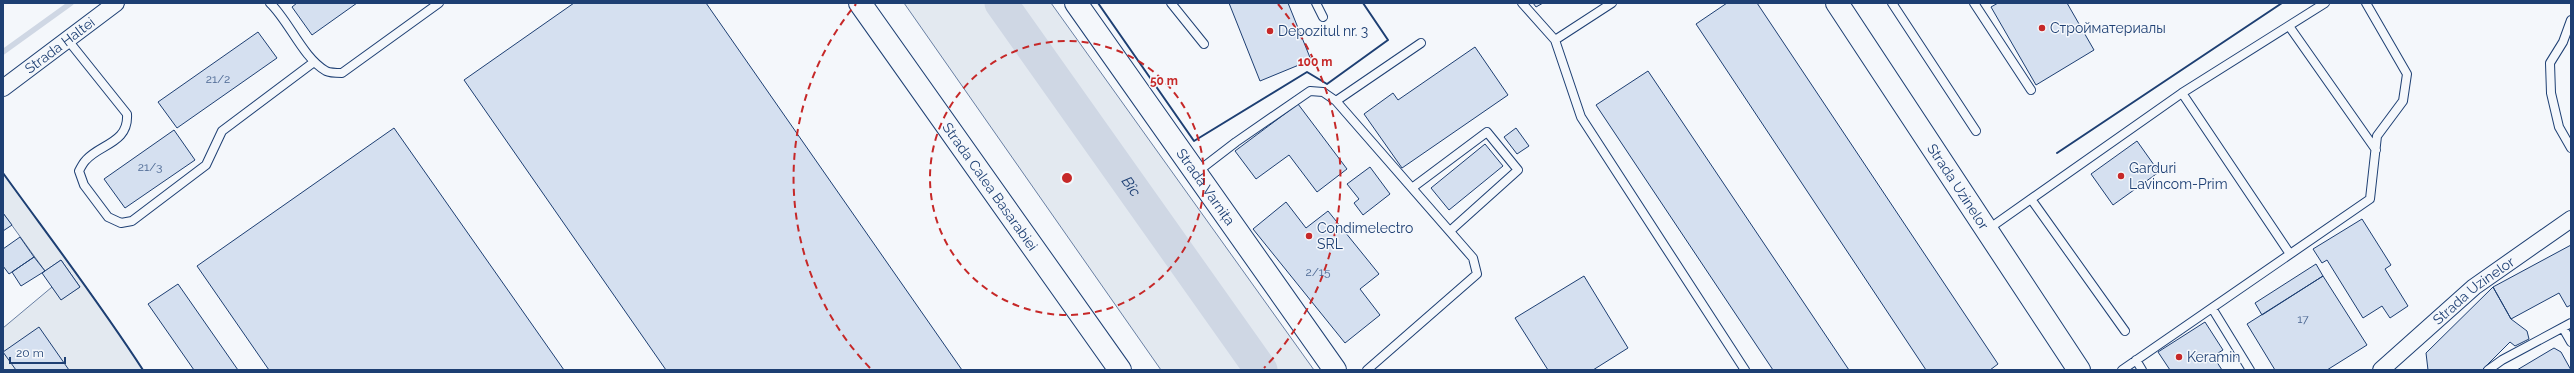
<svg xmlns="http://www.w3.org/2000/svg" width="2574" height="373" viewBox="0 0 2574 373" font-family="Raleway,sans-serif">
  <style>
    .green { fill: #e3e9f0; stroke: #687fa3 }
    .lines { fill: none; stroke-linecap: round; stroke-linejoin: round }
    .stream { stroke: #cfd7e4; stroke-width: 5.5 }
    .river { stroke: #cfd7e4; stroke-width: 33 }
    .building { fill: #d5e0f0; stroke: #1d3f73 }
    .lane-casing { stroke: #1d3f73; stroke-width: 10 }
    .street-casing { stroke: #1d3f73; stroke-width: 18 }
    .secondary-casing { stroke: #1d3f73; stroke-width: 24 }
    .primary-casing { stroke: #1d3f73; stroke-width: 24 }
    .lane { stroke: #f4f7fb; stroke-width: 8 }
    .street { stroke: #f4f7fb; stroke-width: 16 }
    .secondary { stroke: #f4f7fb; stroke-width: 22 }
    .primary { stroke: #f4f7fb; stroke-width: 22 }
    .wall { stroke: #1d3f73; stroke-width: 2 }
    .ring { fill: none; stroke: #c62828; stroke-width: 2; stroke-dasharray: 7 5 }
    .poi-dot { fill: #c62828; stroke: #f4f7fb; stroke-width: 1.5 }
    .labels { text-anchor: middle; dominant-baseline: central; stroke-width: 3; stroke-linejoin: round; paint-order: stroke }
    .number-label { font-size: 12px; fill: #4b6792 }
    .poi-label { font-size: 14px; fill: #1d3f73; stroke: #f4f7fb; text-anchor: start }
    .street-label { font-size: 14px; fill: #1d3f73; stroke: #f4f7fb }
    .water-label { font-size: 15px; font-style: italic; fill: #1d3f73; stroke: #f4f7fb }
    .centre { fill: #c62828; stroke: #f4f7fb; stroke-width: 2 }
    .ring-label { font-size: 12px; text-anchor: middle; font-weight: bold; fill: #c62828; stroke: #f4f7fb; stroke-width: 3; stroke-linejoin: round; paint-order: stroke }
  </style>
  <rect width="100%" height="100%" fill="#f4f7fb"/>
  <path class="green" d="M904,3H1051L1314,370H1161Z
    M3,173C50,238 99,302 143,370H3V328L52,287L61,299L80,287L61,260L45,271L3,213Z"/>
  <g class="lines">
    <path class="stream" d="M3,52L71,3"/>
    <path class="river" id="s1" d="M1001,3L1261,370"/>
  </g>
  <path class="building" d="M297,3H357L312,35L292,7Z
    M574,3H706L962,370H666L464,80Z
    M1229,3H1288L1311,60L1260,81Z
    M1533,3H1543L1536,7Z
    M1727,3H1757L1998,364L1990,370H1926L1696,24Z
    M1998,3H2067L2094,50L2036,85L1991,7Z
    M258,32L277,58L177,128L158,102Z
    M1475,47L1508,95L1402,168L1364,114L1393,93L1398,100Z
    M1648,71L1849,370H1773L1596,105Z
    M1298,104L1347,169L1317,192L1289,155L1256,179L1235,151Z
    M394,128L564,370H269L197,266Z
    M1516,128L1529,146L1517,154L1504,137Z
    M174,130L195,160L125,208L104,179Z
    M2137,141L2159,172L2113,205L2091,174Z
    M1485,144L1503,166L1449,210L1431,188Z
    M1370,167L1390,194L1363,215L1354,203L1359,199L1347,184Z
    M1286,202L1306,228L1328,211L1379,274L1360,289L1380,315L1345,343L1253,229Z
    M3,213L12,225L3,231Z
    M2362,219L2391,265L2385,269L2408,306L2390,318L2382,306L2363,318L2327,260L2322,263L2313,249Z
    M20,237L34,257L9,274L3,266V249Z
    M2571,245V305L2567,307L2559,293L2511,319L2493,287Z
    M34,257L45,271L21,286L12,272Z
    M61,260L80,287L61,300L42,273Z
    M2316,264L2323,276L2262,315L2255,303Z
    M1584,276L1628,348L1593,370H1548L1515,318Z
    M2323,276L2367,345L2327,370H2275L2247,324Z
    M178,284L238,370H194L148,304Z
    M2493,287L2511,319L2527,331L2529,339L2515,346L2510,342L2482,370H2428L2426,353Z
    M2205,322L2223,350L2213,356L2222,370H2170L2158,352Z
    M39,327L69,370H16L3,352Z
    M2554,348L2561,352L2571,370H2517Z"/>
  <g class="lines">
    <g class="lane-casing">
      <path id="lane" d="M270,3C289,21 303,58 326,71C330,73 337,73 342,73L439,3
        M1171,3L1204,44
        M1316,3L1323,17
        M1522,3L1555,40
        M1612,3L1555,40L1581,117L1745,370
        M1892,3L1976,131
        M1974,3L2031,90
        M2571,20L2563,42L2550,63L2551,93L2559,127L2571,148
        M2289,26L2376,150
        M67,39L127,114C129,143 100,144 86,160C83,163 81,167 79,171L84,185L108,217L121,223L132,221L206,165L222,131L314,62
        M2182,93L2290,254
        M1336,101L1421,43
        M1197,172L1236,142L1310,91L1323,92L1336,101L1473,258L1477,274L1367,370
        M1412,188L1487,132L1518,170L1450,231
        M2031,199L2125,331
        M1987,230L2182,93L2325,3
        M2212,308L2250,370
        M2563,328L2571,342
        M2136,360L2142,370
        M2122,370L2370,199L2377,136L2403,101L2407,74L2366,3
        M2488,370L2502,360L2571,323"/>
    </g>
    <g class="street-casing">
      <g id="street">
        <path id="s2" d="M3,88L116,3"/>
        <path id="s3" d="M2381,370L2474,287L2571,219"/>
      </g>
    </g>
    <g class="secondary-casing">
      <g id="secondary">
        <path id="s4" d="M1076,3L1335,370"/>
      </g>
    </g>
    <g class="primary-casing">
      <g id="primary">
        <path id="s5" d="M860,3L1120,370"/>
        <path id="s6" d="M1837,3L2079,370"/>
      </g>
    </g>
    <use href="#lane" class="lane"/>
    <use href="#street" class="street"/>
    <use href="#secondary" class="secondary"/>
    <use href="#primary" class="primary"/>
    <path class="wall" d="M1098,3L1194,141L1307,72L1327,84L1388,40L1363,3
      M2057,153L2282,3
      M3,173C50,238 99,302 143,370"/>
  </g>
  <g class="ring">
    <circle cx="1067" cy="178" r="137"/>
    <path d="M870 368A274 274 0 0 1 856 4M1278 4A274 274 0 0 1 1264 368"/>
  </g>
  <g class="poi-dot">
    <circle cx="2042" cy="28" r="4"/>
    <circle cx="1270" cy="31" r="4"/>
    <circle cx="2121" cy="176" r="4"/>
    <circle cx="1309" cy="236" r="4"/>
    <circle cx="2179" cy="357" r="4"/>
  </g>
  <g class="labels">
    <g class="number-label">
      <text x="218" y="79">21/2</text>
      <text x="150" y="167">21/3</text>
      <text x="1318" y="272">2/15</text>
      <text x="2303" y="319">17</text>
    </g>
    <g class="poi-label">
      <text x="2050" y="28">Стройматериалы</text>
      <text x="1278" y="31">Depozitul nr. 3</text>
      <text x="2129" y="168">Garduri<tspan x="2129" dy="16">Lavincom-Prim</tspan></text>
      <text x="1317" y="228">Condimelectro<tspan x="1317" dy="16">SRL</tspan></text>
      <text x="2187" y="357">Keramin</text>
    </g>
    <g class="street-label">
      <text stroke="none"><textPath href="#s2" startOffset="71">Strada Haltei</textPath></text>
      <text stroke="none"><textPath href="#s5" startOffset="225">Strada Calea Basarabiei</textPath></text>
      <text stroke="none"><textPath href="#s6" startOffset="220">Strada Uzinelor</textPath></text>
      <text stroke="none"><textPath href="#s4" startOffset="225">Strada Varnița</textPath></text>
      <text stroke="none"><textPath href="#s3" startOffset="122">Strada Uzinelor</textPath></text>
    </g>
    <g class="water-label">
      <text stroke="none"><textPath href="#s1" startOffset="225">Bîc</textPath></text>
    </g>
  </g>
  <circle cx="1067" cy="178" r="6" class="centre"/>
  <g class="ring-label">
    <text x="1315" y="66">100 m</text>
    <text x="1164" y="85">50 m</text>
  </g>
  <rect width="2574" height="373" fill="none" stroke="#1d3f73" stroke-width="8"/>
  <path d="M10 357v6h55v-6" fill="none" stroke="#1d3f73" stroke-width="2"/>
  <text x="16" y="357" font-size="12" fill="#1d3f73" stroke="#f4f7fb" stroke-width="3" paint-order="stroke">20 m</text>
</svg>
